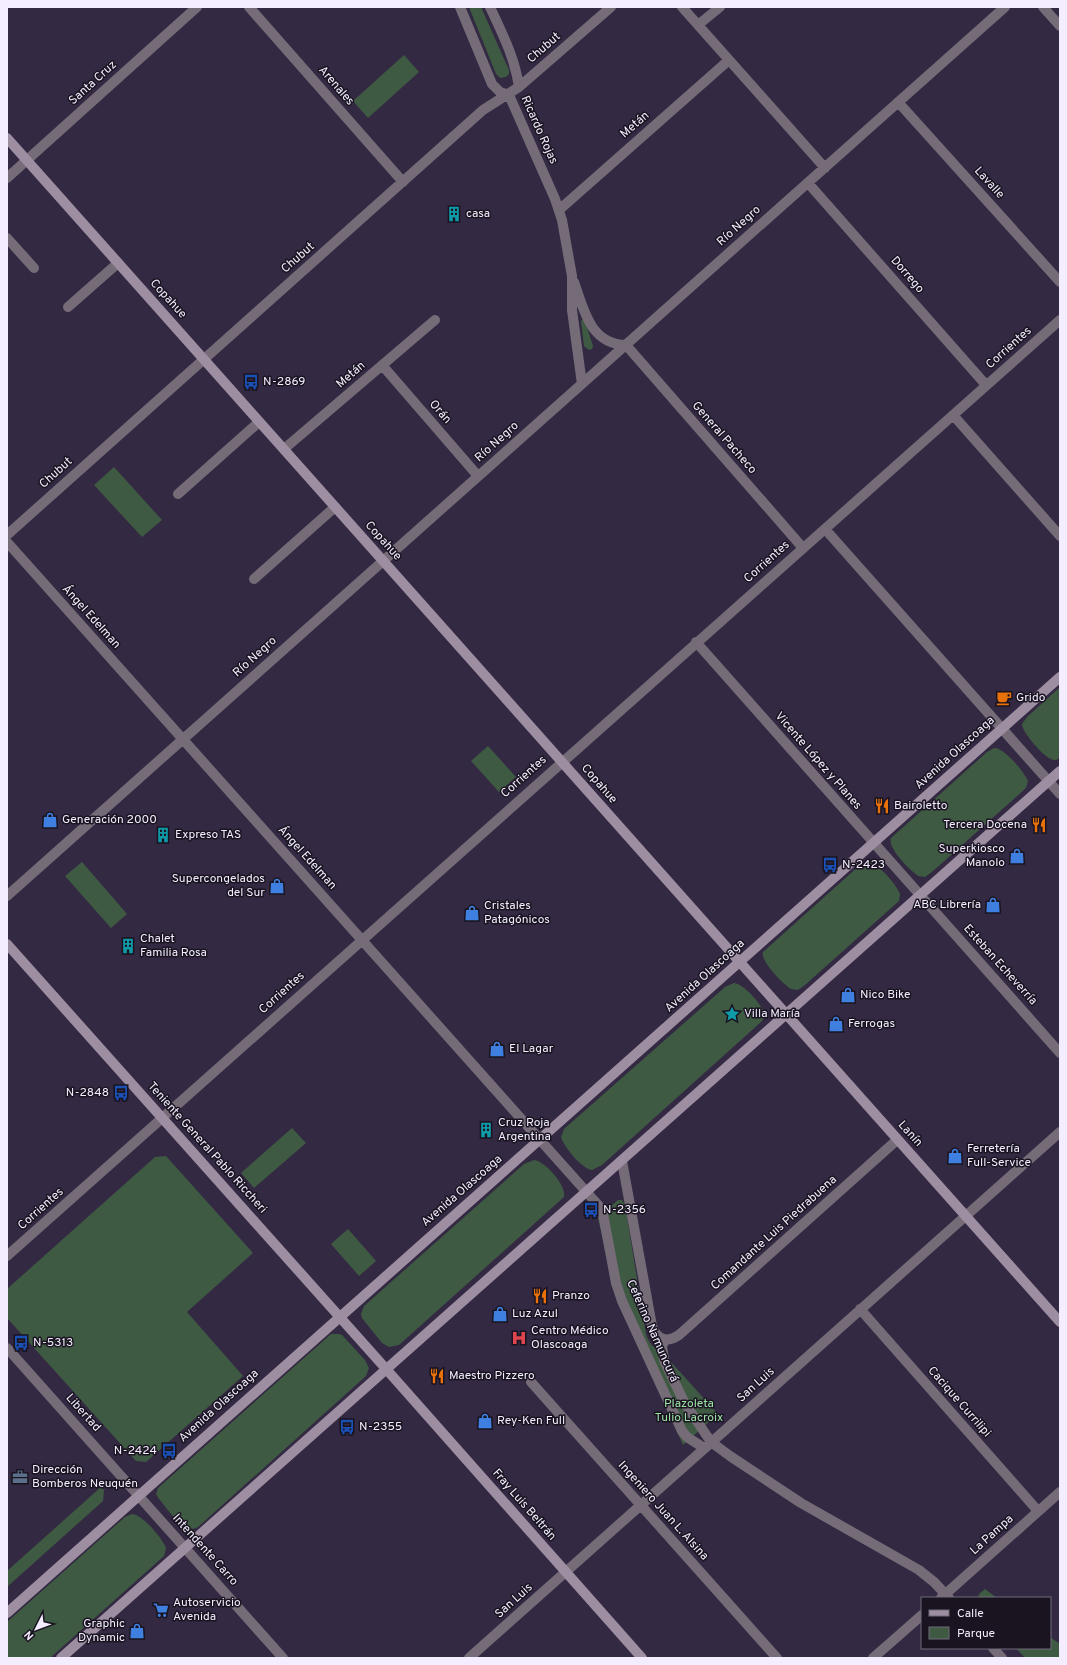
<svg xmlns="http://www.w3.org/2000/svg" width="1067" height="1665" viewBox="0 0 1067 1665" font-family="Overpass,sans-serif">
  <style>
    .green { fill: #3f5a42 }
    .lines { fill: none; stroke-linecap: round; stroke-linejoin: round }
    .street { stroke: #766c78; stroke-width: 10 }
    .secondary { stroke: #9e8ea1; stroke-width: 10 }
    .labels { text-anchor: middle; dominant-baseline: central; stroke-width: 3; stroke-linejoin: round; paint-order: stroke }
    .street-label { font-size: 12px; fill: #f3edff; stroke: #191420 }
    .poi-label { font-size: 12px; fill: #f3edff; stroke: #191420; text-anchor: start }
    .park-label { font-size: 12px; fill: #9de3a6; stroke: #191420 }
  </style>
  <rect width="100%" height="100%" fill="#332943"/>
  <path class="green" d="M469,7H481L509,70V74L506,77L500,78L496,74Z
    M404,55L419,72L368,118L353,101Z
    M583,319L585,321L593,346L592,349L589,350L584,346L581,321Z
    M114,467L162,520L142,537L94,485Z
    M1060,687V758C1057,760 1054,761 1051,759C1043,756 1022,732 1022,724L1027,717Z
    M488,746L516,777L499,792L471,761Z
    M994,748C1005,748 1024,772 1028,781L1026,788L932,872L925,877L918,876C910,870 887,848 891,838L987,752Z
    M867,861C877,862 897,885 900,894L899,901L805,985L798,990L791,989C783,984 760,961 763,952L860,865Z
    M82,862L127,914L111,928L65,876Z
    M734,983C744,984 763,1005 765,1016L761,1022L602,1165L592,1170C582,1169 564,1147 561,1137L564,1129L725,987Z
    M292,1128L306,1143L254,1188L241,1173Z
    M166,1156L253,1253L187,1312L243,1376L146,1462L136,1461L7,1318V1289L155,1157Z
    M534,1160C545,1161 567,1186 564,1197L399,1345L389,1347L382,1343L362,1318L361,1314L364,1306L524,1164Z
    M618,1200H622L625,1205L646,1334C649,1343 653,1348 661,1351L718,1414L683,1445L615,1294L598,1218Z
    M348,1229L376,1261L359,1276L331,1244Z
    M331,1334H339L342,1335L365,1360L369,1368L366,1376L198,1527C184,1536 168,1509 159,1499L156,1494L158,1488Z
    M101,1487L104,1490L103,1501L7,1587V1571Z
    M132,1514C142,1514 163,1539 166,1548L164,1556L50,1658H7V1622L125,1517Z
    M985,1589L997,1598H978L979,1594Z
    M1050,1637L1060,1644V1658H1025L1016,1648H1050Z"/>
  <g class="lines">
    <path class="street" d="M249,7L403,182
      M460,7L492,84L500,92L509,95L555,199L562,220L572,276V310L582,384
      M490,7C502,33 515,58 519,87
      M682,7L825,168
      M1043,7L1060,26
      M698,25L720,7
      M898,102L1060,282
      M7,178L197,7
      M808,183L986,385
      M559,210L729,60
      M7,238L34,268
      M574,282C584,310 590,344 626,345
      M68,307L118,263
      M626,345L803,548
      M382,365L478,476
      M953,415L1060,536
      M284,449L435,320
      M178,494L259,422
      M825,529L1060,794
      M7,535L483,110L519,87L611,7
      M7,542L599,1206L603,1214L616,1283L622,1301L682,1431L687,1437L704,1448
      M254,579L335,507
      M696,642L1060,1053
      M7,896L1005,7
      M622,1161L652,1326C657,1340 667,1343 679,1335L897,1140
      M7,1256L1060,320
      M860,1309L1038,1511
      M665,1340L662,1346L664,1360L684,1402L711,1442L730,1456L801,1503L919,1570L934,1582L949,1598
      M7,1348L283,1658
      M531,1382L777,1658
      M941,1598L1060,1492
      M993,1648L1002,1658
      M469,1658L1060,1132
      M873,1658L922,1615"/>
    <path class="secondary" d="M7,138L1060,1322
      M7,944L387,1370L642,1658
      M7,1613L1060,677
      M61,1658L1060,771"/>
  </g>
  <defs>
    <g id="building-bare" transform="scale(1.2)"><path d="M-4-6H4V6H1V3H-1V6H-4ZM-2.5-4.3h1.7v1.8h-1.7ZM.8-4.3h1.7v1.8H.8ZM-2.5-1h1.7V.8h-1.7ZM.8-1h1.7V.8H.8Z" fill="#0f9aa8" stroke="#191420" stroke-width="2.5" paint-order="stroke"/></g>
    <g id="bus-bare" transform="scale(1.2)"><path d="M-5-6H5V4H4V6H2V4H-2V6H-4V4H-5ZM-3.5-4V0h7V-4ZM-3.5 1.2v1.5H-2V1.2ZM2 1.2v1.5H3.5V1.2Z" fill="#1a4fb4" stroke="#191420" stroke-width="2.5" paint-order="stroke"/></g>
    <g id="cafe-bare" transform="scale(1.2)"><path d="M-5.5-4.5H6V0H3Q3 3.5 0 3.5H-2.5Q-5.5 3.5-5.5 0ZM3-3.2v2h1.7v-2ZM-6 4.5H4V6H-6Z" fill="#e8710a" stroke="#191420" stroke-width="2.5" paint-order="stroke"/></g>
    <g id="restaurant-bare" transform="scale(1.2)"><path d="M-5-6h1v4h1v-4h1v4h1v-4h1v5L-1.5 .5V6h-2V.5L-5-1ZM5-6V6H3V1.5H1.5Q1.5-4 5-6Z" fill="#e8710a" stroke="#191420" stroke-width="2.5" paint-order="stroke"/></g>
    <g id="shop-bare" transform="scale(1.2)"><path d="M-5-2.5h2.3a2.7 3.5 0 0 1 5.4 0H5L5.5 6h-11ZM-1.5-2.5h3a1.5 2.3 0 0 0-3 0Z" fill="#3f7fe0" stroke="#191420" stroke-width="2.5" paint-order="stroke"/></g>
    <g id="sight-bare" transform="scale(1.2)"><path d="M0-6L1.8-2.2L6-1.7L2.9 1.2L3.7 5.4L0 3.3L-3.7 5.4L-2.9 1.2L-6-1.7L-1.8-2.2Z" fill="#0f9aa8" stroke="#191420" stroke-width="2.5" paint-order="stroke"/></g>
    <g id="hospital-bare" transform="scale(1.2)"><path d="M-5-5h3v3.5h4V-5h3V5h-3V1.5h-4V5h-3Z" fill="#e0444e" stroke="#191420" stroke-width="2.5" paint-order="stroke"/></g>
    <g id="office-bare" transform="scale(1.2)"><path d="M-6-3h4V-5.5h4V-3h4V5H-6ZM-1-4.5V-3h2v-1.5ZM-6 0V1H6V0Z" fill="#5c6f8a" stroke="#191420" stroke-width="2.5" paint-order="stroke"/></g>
    <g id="supermarket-bare" transform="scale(1.2)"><path d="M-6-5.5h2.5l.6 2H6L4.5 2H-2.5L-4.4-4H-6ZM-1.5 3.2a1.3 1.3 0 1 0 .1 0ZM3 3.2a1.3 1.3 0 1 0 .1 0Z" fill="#3f7fe0" stroke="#191420" stroke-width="2.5" paint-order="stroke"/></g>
  </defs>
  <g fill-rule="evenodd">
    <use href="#building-bare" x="454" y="214"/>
    <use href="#bus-bare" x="251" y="382"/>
    <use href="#cafe-bare" x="1004" y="698"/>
    <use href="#restaurant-bare" x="882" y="806"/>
    <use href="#shop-bare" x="50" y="820"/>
    <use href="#restaurant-bare" x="1039" y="825"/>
    <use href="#building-bare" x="163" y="835"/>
    <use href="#shop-bare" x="1017" y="856"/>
    <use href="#bus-bare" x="830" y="865"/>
    <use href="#shop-bare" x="277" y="886"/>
    <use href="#shop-bare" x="993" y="905"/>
    <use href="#shop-bare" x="472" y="913"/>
    <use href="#building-bare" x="128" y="946"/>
    <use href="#shop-bare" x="848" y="995"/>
    <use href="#sight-bare" x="732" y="1014"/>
    <use href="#shop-bare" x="836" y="1024"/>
    <use href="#shop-bare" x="497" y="1049"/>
    <use href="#bus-bare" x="121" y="1093"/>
    <use href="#building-bare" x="486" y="1130"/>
    <use href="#shop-bare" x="955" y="1156"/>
    <use href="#bus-bare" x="591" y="1210"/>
    <use href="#restaurant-bare" x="540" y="1296"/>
    <use href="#shop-bare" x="500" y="1314"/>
    <use href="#hospital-bare" x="519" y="1338"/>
    <use href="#bus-bare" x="21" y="1343"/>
    <use href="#restaurant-bare" x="437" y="1376"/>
    <use href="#shop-bare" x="485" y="1421"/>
    <use href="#bus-bare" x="347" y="1427"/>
    <use href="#bus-bare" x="169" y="1451"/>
    <use href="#office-bare" x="20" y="1477"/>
    <use href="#supermarket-bare" x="161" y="1610"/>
    <use href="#shop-bare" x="137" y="1631"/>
  </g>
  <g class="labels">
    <g class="street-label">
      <text transform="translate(544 48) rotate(-41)">Chubut</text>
      <text transform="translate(93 83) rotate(-42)">Santa Cruz</text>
      <text transform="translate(336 86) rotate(49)">Arenales</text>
      <text transform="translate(635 125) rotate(-41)">Metán</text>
      <text transform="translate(539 130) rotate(66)">Ricardo Rojas</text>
      <text transform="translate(989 183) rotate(48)">Lavalle</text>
      <text transform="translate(739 226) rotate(-42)">Río Negro</text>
      <text transform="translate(298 258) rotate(-41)">Chubut</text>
      <text transform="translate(907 275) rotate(49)">Dorrego</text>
      <text transform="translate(168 299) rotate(48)">Copahue</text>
      <text transform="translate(1009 348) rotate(-42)">Corrientes</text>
      <text transform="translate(351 375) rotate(-41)">Metán</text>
      <text transform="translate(440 412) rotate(49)">Orán</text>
      <text transform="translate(724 438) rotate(49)">General Pacheco</text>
      <text transform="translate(497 442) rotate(-42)">Río Negro</text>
      <text transform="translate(56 473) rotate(-42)">Chubut</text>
      <text transform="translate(383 541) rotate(48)">Copahue</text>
      <text transform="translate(767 562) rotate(-42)">Corrientes</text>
      <text transform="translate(91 617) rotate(48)">Ángel Edelman</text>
      <text transform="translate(255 657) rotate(-42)">Río Negro</text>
      <text transform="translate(955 753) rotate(-42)">Avenida Olascoaga</text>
      <text transform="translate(818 761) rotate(49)">Vicente López y Planes</text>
      <text transform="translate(524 777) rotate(-42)">Corrientes</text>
      <text transform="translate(599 784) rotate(49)">Copahue</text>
      <text transform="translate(307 858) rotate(48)">Ángel Edelman</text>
      <text transform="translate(1000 965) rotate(48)">Esteban Echeverría</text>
      <text transform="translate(705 976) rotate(-42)">Avenida Olascoaga</text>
      <text transform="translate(282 993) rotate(-42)">Corrientes</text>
      <text transform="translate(910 1134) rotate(48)">Lanín</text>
      <text transform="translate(207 1148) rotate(48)">Teniente General Pablo Riccheri</text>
      <text transform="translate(462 1191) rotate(-41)">Avenida Olascoaga</text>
      <text transform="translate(41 1209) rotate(-42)">Corrientes</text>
      <text transform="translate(774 1233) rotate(-42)">Comandante Luis Piedrabuena</text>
      <text transform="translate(652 1331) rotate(66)">Ceferino Namuncurá</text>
      <text transform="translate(756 1385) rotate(-42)">San Luis</text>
      <text transform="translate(959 1402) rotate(49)">Cacique Currilipi</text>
      <text transform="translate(219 1406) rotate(-42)">Avenida Olascoaga</text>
      <text transform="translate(83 1413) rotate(48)">Libertad</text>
      <text transform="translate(524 1505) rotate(49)">Fray Luis Beltrán</text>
      <text transform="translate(663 1511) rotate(48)">Ingeniero Juan L. Alsina</text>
      <text transform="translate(992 1535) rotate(-42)">La Pampa</text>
      <text transform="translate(205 1550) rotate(48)">Intendente Carro</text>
      <text transform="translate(514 1601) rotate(-42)">San Luis</text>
    </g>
    <g class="poi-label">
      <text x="466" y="214">casa</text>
      <text x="263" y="382">N-2869</text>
      <text x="1016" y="698">Grido</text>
      <text x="894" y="806">Bairoletto</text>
      <text x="62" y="820">Generación 2000</text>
      <text x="1027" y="825" text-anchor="end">Tercera Docena</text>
      <text x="175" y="835">Expreso TAS</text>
      <text x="1005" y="849" text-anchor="end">Superkiosco<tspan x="1005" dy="14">Manolo</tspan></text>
      <text x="842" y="865">N-2423</text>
      <text x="265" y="879" text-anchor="end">Supercongelados<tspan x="265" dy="14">del Sur</tspan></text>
      <text x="981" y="905" text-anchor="end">ABC Librería</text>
      <text x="484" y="906">Cristales<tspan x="484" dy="14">Patagónicos</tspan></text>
      <text x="140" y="939">Chalet<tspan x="140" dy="14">Familia Rosa</tspan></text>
      <text x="860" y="995">Nico Bike</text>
      <text x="744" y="1014">Villa María</text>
      <text x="848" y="1024">Ferrogas</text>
      <text x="509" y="1049">El Lagar</text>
      <text x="109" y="1093" text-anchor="end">N-2848</text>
      <text x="498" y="1123">Cruz Roja<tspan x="498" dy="14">Argentina</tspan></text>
      <text x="967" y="1149">Ferretería<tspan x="967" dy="14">Full-Service</tspan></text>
      <text x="603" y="1210">N-2356</text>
      <text x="552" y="1296">Pranzo</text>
      <text x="512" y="1314">Luz Azul</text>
      <text x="531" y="1331">Centro Médico<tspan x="531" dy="14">Olascoaga</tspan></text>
      <text x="33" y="1343">N-5313</text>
      <text x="449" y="1376">Maestro Pizzero</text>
      <text x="497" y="1421">Rey-Ken Full</text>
      <text x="359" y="1427">N-2355</text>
      <text x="157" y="1451" text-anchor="end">N-2424</text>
      <text x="32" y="1470">Dirección<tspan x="32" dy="14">Bomberos Neuquén</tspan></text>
      <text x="173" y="1603">Autoservicio<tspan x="173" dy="14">Avenida</tspan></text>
      <text x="125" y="1624" text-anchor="end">Graphic<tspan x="125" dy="14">Dynamic</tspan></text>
    </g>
    <g class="park-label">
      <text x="689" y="1404">Plazoleta<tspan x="689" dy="14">Tulio Lacroix</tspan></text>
    </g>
  </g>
  <rect width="1067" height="1665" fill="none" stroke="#f3edff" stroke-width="16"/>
  <rect x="921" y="1597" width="130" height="52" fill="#191420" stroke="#706b79"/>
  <rect x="929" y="1610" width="20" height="6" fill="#9e8ea1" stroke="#706b79"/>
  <text x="957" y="1617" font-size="12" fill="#f3edff">Calle</text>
  <rect x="929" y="1627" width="20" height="12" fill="#3f5a42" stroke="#706b79"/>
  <text x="957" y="1637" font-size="12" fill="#f3edff">Parque</text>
  <g transform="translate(36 1629) rotate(228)" stroke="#191420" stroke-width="3" paint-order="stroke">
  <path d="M0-3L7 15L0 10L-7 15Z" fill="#f3edff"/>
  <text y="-6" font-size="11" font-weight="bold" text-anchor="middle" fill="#f3edff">N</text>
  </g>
</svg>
